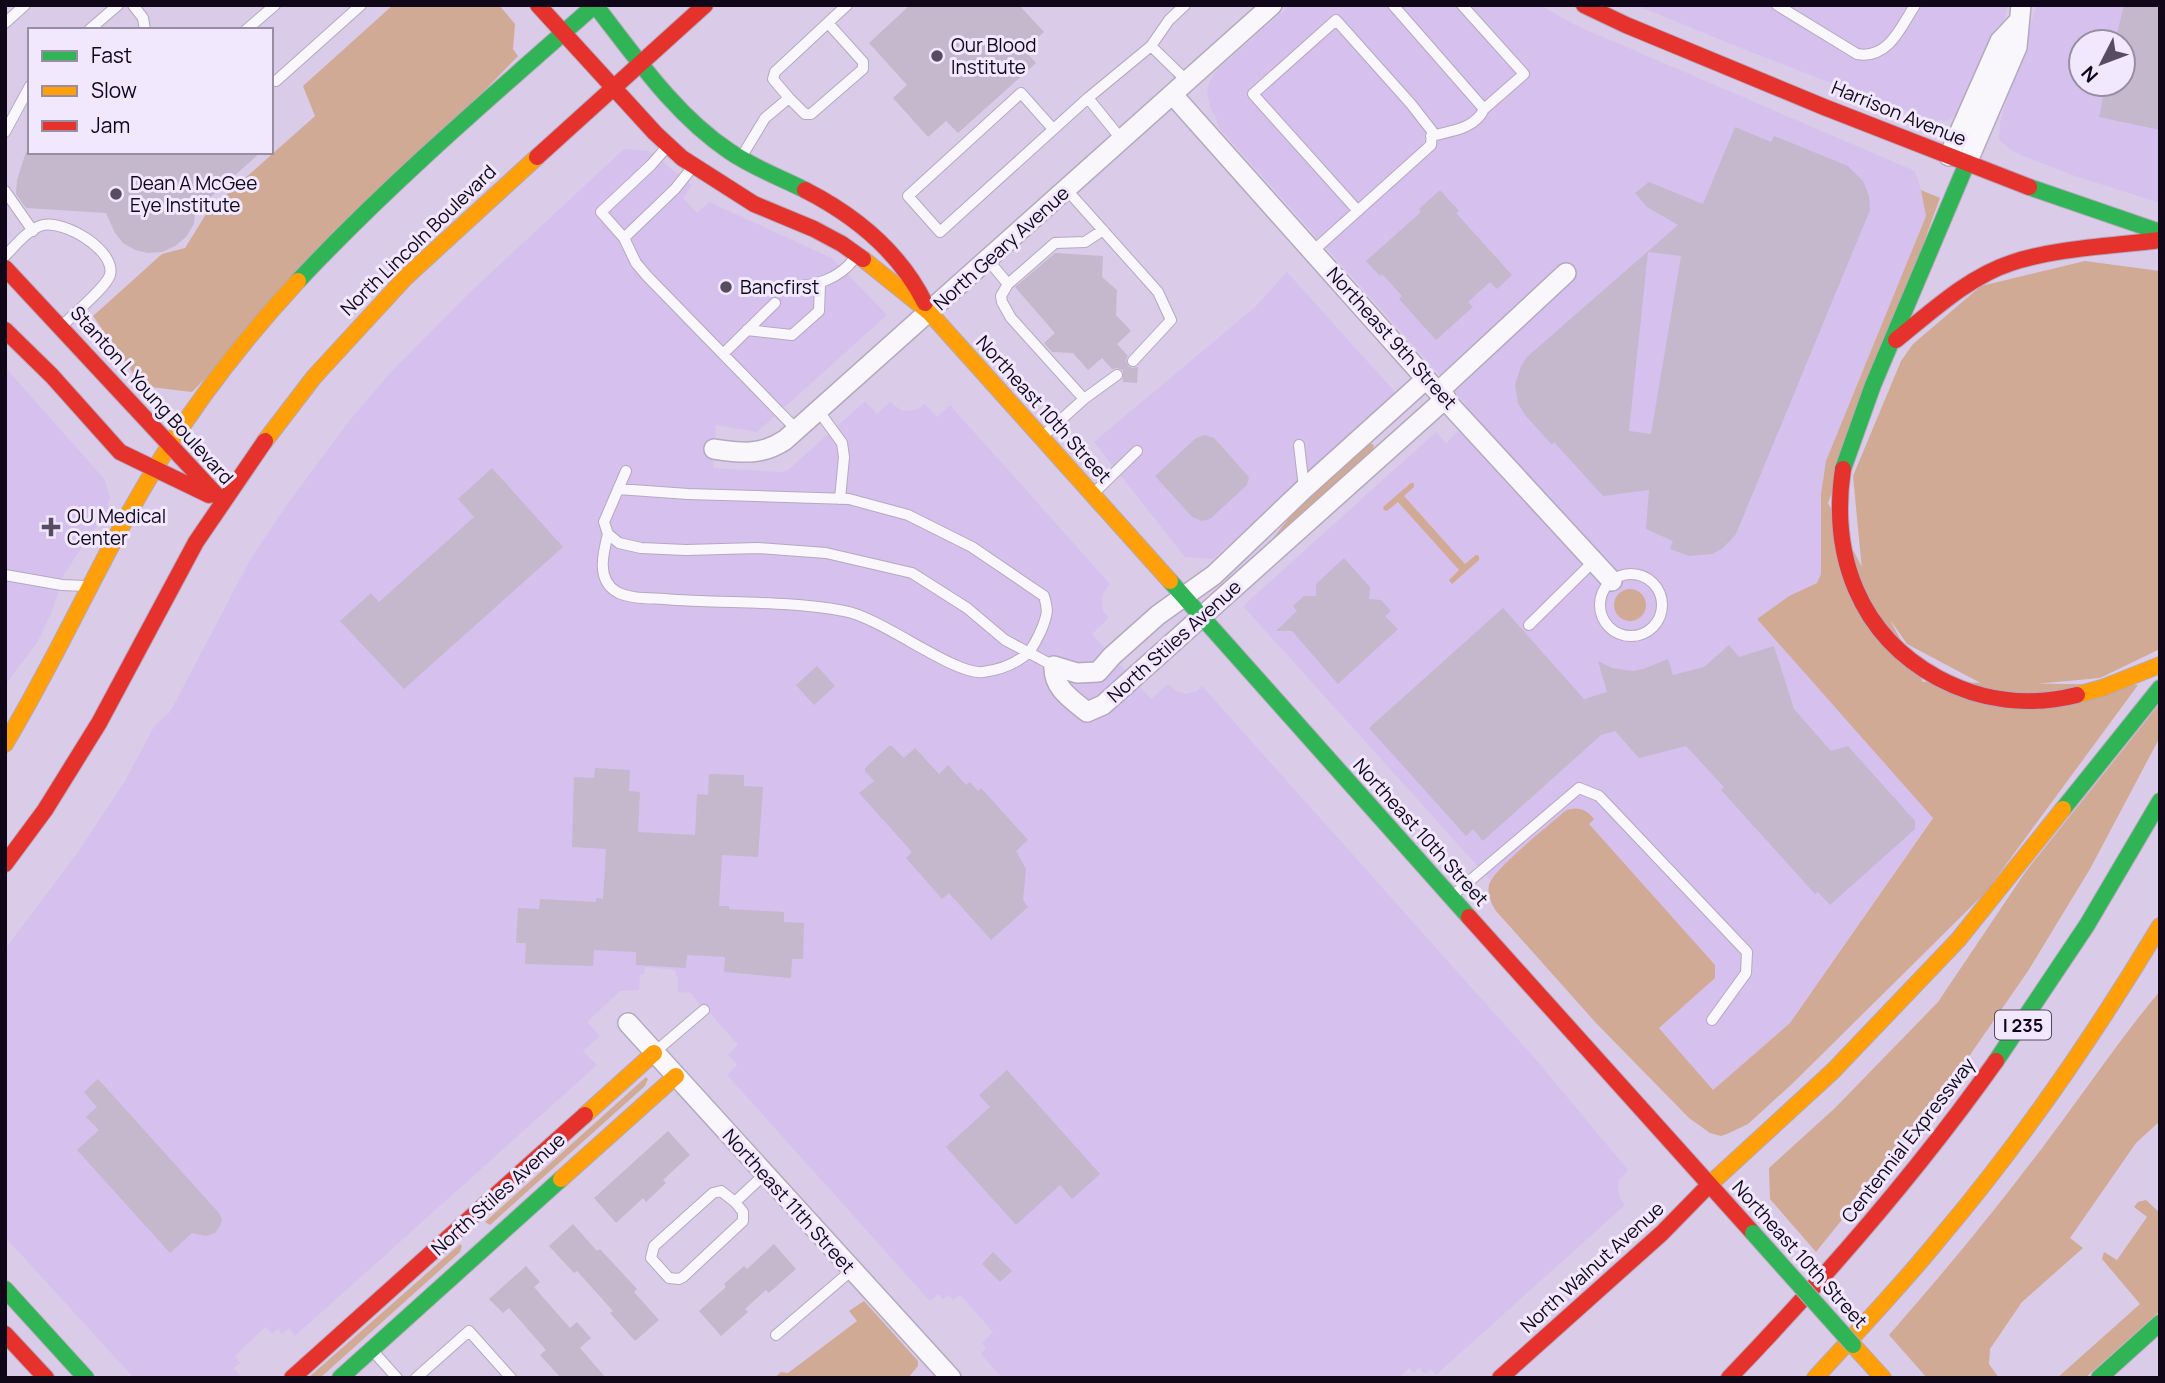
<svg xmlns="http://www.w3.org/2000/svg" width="2165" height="1383" viewBox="0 0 2165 1383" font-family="Manrope,sans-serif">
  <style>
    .built { fill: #d6c0ee; fill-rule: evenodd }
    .green { fill: #d0aa95 }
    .building { fill: #c5b7cc; fill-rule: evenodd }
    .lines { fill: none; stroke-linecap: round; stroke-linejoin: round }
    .lane-casing { stroke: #b4a9bf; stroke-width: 12 }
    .street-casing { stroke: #b4a9bf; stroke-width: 22 }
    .fast-casing { stroke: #b4a9bf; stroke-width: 18 }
    .slow-casing { stroke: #b4a9bf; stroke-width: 18 }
    .jam-casing { stroke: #b4a9bf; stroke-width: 18 }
    .lane { stroke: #f9f7fc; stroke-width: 10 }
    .street { stroke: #f9f7fc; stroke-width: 19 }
    .fast { stroke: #30b455; stroke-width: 16 }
    .slow { stroke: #ff9f0a; stroke-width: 16 }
    .jam { stroke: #e5322d; stroke-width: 16 }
    .fast-bridge-casing { stroke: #b4a9bf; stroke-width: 18; stroke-linecap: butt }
    .fast-bridge { stroke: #30b455; stroke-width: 16 }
    .poi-dot { fill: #574c61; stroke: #f2e8fe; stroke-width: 2.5 }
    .labels { text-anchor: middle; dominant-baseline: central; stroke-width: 6; stroke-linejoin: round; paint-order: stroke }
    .shield { fill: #f2e8fe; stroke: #544a5e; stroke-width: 2 }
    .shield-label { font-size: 18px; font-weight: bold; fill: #100719 }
    .poi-label { font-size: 19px; fill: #100719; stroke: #f2e8fe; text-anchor: start }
    .street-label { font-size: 19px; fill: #100719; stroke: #f2e8fe }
  </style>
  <rect width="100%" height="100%" fill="#dacce8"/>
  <path class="built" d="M1290,5H1540L1575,25L1915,171L1924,199L1926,216L1826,461L1821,494V574L1817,583L1789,596L1757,619L1933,817L1790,1023L1713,1090L1516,864L1492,882L1243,606L1436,432L1446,443L1466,424L1460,413L1465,403L1219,128L1216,117L1211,110L1207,93L1209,83L1216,71Z
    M1636,5H2008L2003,24L1965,105L1959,114L1946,121L1931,119L1876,100L1743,49Z
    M2037,5H2160V203L2072,175L2014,152L1999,140L2000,123L2011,81ZM2081,42H2123V84H2081Z
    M624,149L649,151L692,185L683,198L697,213L709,202L832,258L887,315L757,432L716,425L713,468L781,472L788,470L865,401L877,414L890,402L901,410L907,411L918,409L925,404L937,417L950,405L1110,584L1103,594L1102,602L1103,611L1109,618L1092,634L1151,699L1168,684L1176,691L1185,694L1197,691L1202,686L1538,1062L1628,1170L1619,1180L1618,1187L1620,1198L1625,1205L1436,1375L1431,1369L1425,1374L1419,1368L1414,1373L1409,1368L1398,1378H1002L981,1354L986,1348L982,1343L993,1332L960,1295L953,1300L949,1295L943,1299L938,1294L930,1301L727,1075L737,1065L728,1055L738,1045L711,1014L704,1010L691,993L678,992V976H676L675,970L645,967L644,974L640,975L639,990L620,991L587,1022L600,1036L583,1051L597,1065L295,1336L289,1328L282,1334L278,1329L272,1334L265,1327L235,1356L240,1363L234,1368L240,1375L237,1378H134L5,1237V949L78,852L125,781L155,725L170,712L250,560L286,506L349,421L391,372L467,295Z
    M1287,272L1396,393L1213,559L1185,557L1094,442L1255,307Z
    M5,367L105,480L110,498L107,505L110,507L64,574L52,611L37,643L5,685Z"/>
  <path class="green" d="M393,5H499L515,24L513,49L518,56L192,392L142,386L93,316L162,254L185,248L208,211L315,116L303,86Z
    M1921,190L1940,198L1828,503L1923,682L2138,685L1985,893L1793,1083L1748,1124L1727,1134L1721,1136L1710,1133L1689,1118L1596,1023L1496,911C1491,903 1487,894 1489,885C1494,868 1550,825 1565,811C1577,806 1586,809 1594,819L1589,824L1715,965V978L1659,1028L1713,1090L1790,1023L1933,818L1757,619L1789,596L1817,583L1821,574V494L1826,461L1926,216Z
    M2085,261L2160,271V649L2100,678L1990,688L1907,644L1863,581L1853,476L1901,361L1913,344L1981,286Z
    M1367,442L1374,445L1373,450L1273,538L1308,495Z
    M1411,483H1414V487L1404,496L1465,564L1476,555L1479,556V560L1452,584L1449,580L1459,570L1398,502L1387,511L1384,510L1383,507Z
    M1614 605a16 16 0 1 1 32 0a16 16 0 1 1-32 0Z
    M2160,703V737L2090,869L2028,971L1943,1094L1816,1252L1770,1199L1769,1168L1835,1108L1938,1002L2026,871Z
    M2160,991V1121L2136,1143L2070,1238L2083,1248L2022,1302L1990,1349L1989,1364L1999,1378H1927L1889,1335C1947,1269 2002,1202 2054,1132C2090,1084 2122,1036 2160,991Z
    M646,1077L648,1079L645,1086L490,1225L485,1222Z
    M2146,1200L2160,1213V1311L2085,1378H2057L2140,1304L2102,1259L2104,1252L2117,1260L2147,1217L2134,1207L2138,1202Z
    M460,1244L462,1246L460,1252L320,1378H308Z
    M864,1301L918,1361V1366L908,1378H774L781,1372L788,1373L857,1321L849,1311Z"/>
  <path class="building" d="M910,5H1019L1044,32L1024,50L1036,63L958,133L946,121L928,137L893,98L907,85L869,43Z
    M2124,5H2160V130L2099,117L2106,84H2123V42H2115Z
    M1735,127L1771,142L1774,136L1848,166L1863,181L1869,196L1870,210L1736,534L1723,548L1712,554L1689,556L1670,549L1673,541L1646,529L1649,490L1603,496L1554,442L1552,445L1525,415L1518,403L1515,385L1521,366L1527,357L1678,225L1647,207L1635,193L1649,182L1703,204ZM1648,252L1681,256L1651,434L1629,431Z
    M26,152H261L195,211L194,224L186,237L175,246L162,252L148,253L135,250L123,243L115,233L106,213L26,208L16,194L17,180Z
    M1440,190L1459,211L1456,213L1512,275L1497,289L1490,282L1468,302L1473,307L1436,340L1399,299L1402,296L1382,274L1380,276L1366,261L1421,212L1419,209Z
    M1055,253L1103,256L1102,277L1117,290L1116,315L1131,331L1117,344L1128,356L1126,360L1128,366L1132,368L1138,367L1137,383L1123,382V370L1117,368L1112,369L1102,358L1088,370L1073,353L1052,352L1044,343L1055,333L1015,287Z
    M1205,435L1214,438L1249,477L1247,485L1210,519L1202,521L1192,517L1155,476L1196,438Z
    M492,468L563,547L404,689L340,621L371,593L379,602L474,517L458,499Z
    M1344,558L1370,587L1369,599L1381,600L1391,611L1385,616L1398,629L1338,684L1292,631H1276L1297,611L1293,606L1304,596H1316V584Z
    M1503,608L1584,699L1607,692L1598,661L1612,668L1633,671L1643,669L1668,659L1673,675L1704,667L1729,645L1739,657L1774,646L1794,709L1831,751L1848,746L1915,821V829L1830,905L1818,892L1815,894L1721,790L1724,787L1686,746L1639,758L1615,731L1601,735L1483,841L1473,829L1466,836L1369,728Z
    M817,666L835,686L814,705L796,685Z
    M889,746H892L904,758L915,748L939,774L948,765L966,785L970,782L978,791L981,788L1028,840L1016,851L1026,869L1023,900L1028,907L991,940L949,893L942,899L906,858L912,852L859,793L874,781L865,771V768Z
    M595,768L630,770L629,791L640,792L638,832L695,835L697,794L708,795L709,774L744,775V786L763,787L758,857L722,855L719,906H729V909L784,912V922L804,923L803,959H792L791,978L724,972L725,957L687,955L686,968L636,965V952L594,950L593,966L525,964L526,943H516L518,908L539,909L540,899L596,902V898L603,899L606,849L572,847L574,777L594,778Z
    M1007,1070L1100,1174L1072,1199L1060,1185L1016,1225L946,1147L990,1107L979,1095Z
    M98,1079L219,1213L222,1219L220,1226L215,1233L206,1236L192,1233L170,1253L77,1150L99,1130L86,1117L97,1107L84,1092Z
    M668,1131L690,1155L663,1180L666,1183L646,1202L643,1198L616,1223L594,1198Z
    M573,1224L597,1251L600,1249L637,1289L634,1292L659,1320L635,1341L610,1313L613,1311L577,1271L574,1273L549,1246Z
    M774,1244L796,1269L769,1293L766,1290L745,1309L748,1312L721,1336L699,1311L726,1287L724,1284L744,1266L747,1269Z
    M993,1252L1012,1271L1000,1282L982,1264Z
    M526,1266L540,1282L534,1287L570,1328L577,1322L591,1338L580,1348L606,1378H561L540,1355L546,1350L509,1308L503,1313L489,1299Z"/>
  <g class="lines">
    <g class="lane-casing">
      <path id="lane" d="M133,5L143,18L145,30
        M1393,5L1484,109C1475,129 1451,131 1431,136
        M1462,5L1524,74L1484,109
        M1777,5L1857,54C1888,60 1901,27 1915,5
        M5,23L25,5
        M89,30L118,5
        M246,30L275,5
        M1151,46L1169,20L1185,5
        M276,81L361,5
        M789,98L805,114H811L863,69V62L828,23
        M1053,129L1021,93L908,196L940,232L1088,98
        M5,132L30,86
        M1122,140L1088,98L1151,46L1187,81
        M666,148L651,165L601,212L624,238L636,263L647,276L796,429
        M742,156L765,118L789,98L773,79L775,72L847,5
        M1067,190L1158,292L1171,320L1133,361
        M5,191L33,231
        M624,238L675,189L691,169
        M1313,251L1431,145L1432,131L1411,104L1336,20L1253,94L1358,211
        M5,256C15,246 28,229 43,225C64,220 116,250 110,275C105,289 73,314 62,326
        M988,260L1008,284
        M791,287C817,285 838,280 855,258
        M747,330L792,335L819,311L820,285
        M724,353L775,303
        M1084,399L1011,318L1002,302L1001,296L1008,284L1055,243L1085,242L1103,230
        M818,410L842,443L844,457L840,499
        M1044,435L1084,399L1117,375
        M1299,445L1304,488
        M626,471L604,522L608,534L619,543L641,548L686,550L758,548L826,553L912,573L967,608L1005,640L1054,666
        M1095,492L1137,451
        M608,534C603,553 596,580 617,592C630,599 649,598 664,599C723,604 786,600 844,611C881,617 955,676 983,672C998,670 1015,664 1027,654C1034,647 1044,626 1046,616C1048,610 1046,603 1044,596L972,547L908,515L849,499L688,494L618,489
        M1600 605a31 31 0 1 1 62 0a31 31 0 1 1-62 0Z
        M5,575L62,585L86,586
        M1529,625L1594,561
        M1453,895L1579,788L1599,796L1747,952L1746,973L1712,1020
        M656,1051L704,1010
        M735,1202L721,1191L713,1193L654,1246L651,1258L669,1278L679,1279L683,1277L743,1221V1212L735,1202L765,1174
        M776,1335L852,1270
        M372,1350L397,1378
        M416,1378L469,1331L511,1378"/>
    </g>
    <g class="street-casing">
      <path id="street" d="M1173,95L1426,379L1612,581
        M1949,156L2000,41L2017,23
        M1967,163L2017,47L2021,5
        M1426,379L1304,489L1214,575L1158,615L1112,656L1098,672L1077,673L1054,666C1053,688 1071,699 1087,712L1103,705L1446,398
        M1439,391L1566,273
        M714,449C741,453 761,456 785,440L1272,5
        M628,1023L951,1378"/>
    </g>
    <g class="fast-casing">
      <path id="fast" d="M595,5C635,56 674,114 729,151C752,167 779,177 805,190
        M2029,187L2160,232
        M298,281C391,182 494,94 595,5
        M1843,469L1873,385L1967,163
        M1170,581L1469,917
        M2063,809L2160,688
        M1996,1061L2087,925L2160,801
        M5,1289L86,1378
        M340,1378L561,1179
        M2099,1378L2160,1323"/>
    </g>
    <g class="slow-casing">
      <path id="slow" d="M863,259L929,312L1170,581
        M265,441L314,377L406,277L537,157
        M2077,695L2102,688L2160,665
        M5,744C62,650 105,547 164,454C203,392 249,334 298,281
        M585,1115L654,1053
        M561,1179L676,1076
        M1709,1185L1833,1071L1958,940L2063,809
        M1853,1345L1883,1378
        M1815,1378C1857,1332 1900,1287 1939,1239C2022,1141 2094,1036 2160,926"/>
    </g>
    <g class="jam-casing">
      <path id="jam" d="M538,5L655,133L682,158L754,204L814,229L842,244L863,259
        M1584,5L1626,25L1824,107L2029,187
        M537,157L705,5
        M805,190C856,216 899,251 925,303
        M5,268L223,502
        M5,330L52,376L120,452L209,495
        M1896,340C1931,312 1968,277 2011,263C2055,248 2114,246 2160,240
        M1843,469C1830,555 1859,635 1938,678C1981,701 2029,707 2077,695
        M5,864L45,810L99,723L196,542L265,441
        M1469,917L1753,1233
        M5,1334L46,1378
        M292,1378L585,1115
        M1500,1378L1662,1233L1709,1185
        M1729,1378C1825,1278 1916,1174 1996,1061"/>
    </g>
    <use href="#lane" class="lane"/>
    <use href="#street" class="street"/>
    <use href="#fast" class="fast"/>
    <use href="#slow" class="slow"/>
    <use href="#jam" class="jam"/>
    <g class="fast-bridge-casing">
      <path id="fast-bridge" d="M1753,1233L1853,1345"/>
    </g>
    <use href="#fast-bridge" class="fast-bridge"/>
  </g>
  <g class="poi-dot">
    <circle cx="937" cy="56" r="7"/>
    <circle cx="116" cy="194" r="7"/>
    <circle cx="726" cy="287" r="7"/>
    <path d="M47.5 516.5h7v7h7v7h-7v7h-7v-7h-7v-7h7z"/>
  </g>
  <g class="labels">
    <rect class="shield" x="1995" y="1010.5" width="56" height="29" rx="5"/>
    <g class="shield-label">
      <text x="2023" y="1025">I 235</text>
    </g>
    <g class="poi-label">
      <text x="951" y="45">Our Blood<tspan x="951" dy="22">Institute</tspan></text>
      <text x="130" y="183">Dean A McGee<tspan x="130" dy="22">Eye Institute</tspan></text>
      <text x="740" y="287">Bancfirst</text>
      <text x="67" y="516">OU Medical<tspan x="67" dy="22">Center</tspan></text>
    </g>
    <g class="street-label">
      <text transform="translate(1899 113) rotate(22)">Harrison Avenue</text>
      <text transform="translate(418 240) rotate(-44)">North Lincoln Boulevard</text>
      <text transform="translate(1001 248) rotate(-42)">North Geary Avenue</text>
      <text transform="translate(1392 338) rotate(48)">Northeast 9th Street</text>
      <text transform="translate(152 395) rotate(48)">Stanton L Young Boulevard</text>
      <text transform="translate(1044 409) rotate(48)">Northeast 10th Street</text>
      <text transform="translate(1174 641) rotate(-42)">North Stiles Avenue</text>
      <text transform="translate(1421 832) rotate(48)">Northeast 10th Street</text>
      <text transform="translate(1908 1140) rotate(-52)">Centennial Expressway</text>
      <text transform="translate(498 1194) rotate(-42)">North Stiles Avenue</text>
      <text transform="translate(789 1201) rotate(48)">Northeast 11th Street</text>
      <text transform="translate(1800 1254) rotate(48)">Northeast 10th Street</text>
      <text transform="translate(1592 1267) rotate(-42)">North Walnut Avenue</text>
    </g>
  </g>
  <rect width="2165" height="1383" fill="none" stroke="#100719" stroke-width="14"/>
  <rect x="28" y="28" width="245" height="126" fill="#f2e8fe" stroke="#988ea2" stroke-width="2"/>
  <rect x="42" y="51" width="35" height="10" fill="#30b455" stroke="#988ea2" stroke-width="2"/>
  <text x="91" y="63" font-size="21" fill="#100719">Fast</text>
  <rect x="42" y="86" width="35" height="10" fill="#ff9f0a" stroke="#988ea2" stroke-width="2"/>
  <text x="91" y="98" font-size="21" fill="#100719">Slow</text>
  <rect x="42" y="121" width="35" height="10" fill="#e5322d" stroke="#988ea2" stroke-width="2"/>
  <text x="91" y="133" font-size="21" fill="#100719">Jam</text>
  <g transform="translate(2102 63) rotate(228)"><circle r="33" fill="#f2e8fe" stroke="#988ea2" stroke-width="2"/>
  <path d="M0-5L12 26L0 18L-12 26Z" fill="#574c61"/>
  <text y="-10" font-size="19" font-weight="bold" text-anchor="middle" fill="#100719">N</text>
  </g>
</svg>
